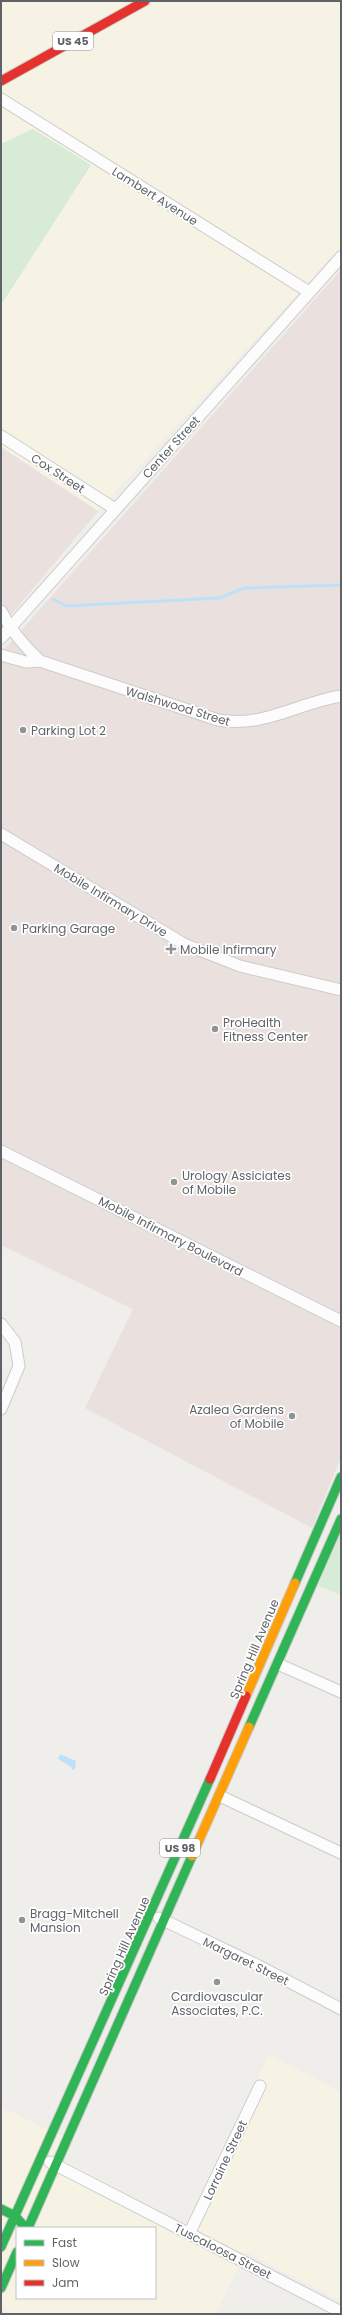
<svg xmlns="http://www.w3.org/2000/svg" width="342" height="2315" viewBox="0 0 342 2315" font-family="Poppins,sans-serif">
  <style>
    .commercial { fill: #f7f3e4; fill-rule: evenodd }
    .medical { fill: #eae0de }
    .green { fill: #d8ebd6 }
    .water { fill: #bfe0f9 }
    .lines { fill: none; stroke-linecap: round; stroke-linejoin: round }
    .stream { stroke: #bfe0f9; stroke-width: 3 }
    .street-casing { stroke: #cbcccc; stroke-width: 13 }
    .fast-casing { stroke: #cacacb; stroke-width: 11 }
    .slow-casing { stroke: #cacacb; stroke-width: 11 }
    .jam-casing { stroke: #cacacb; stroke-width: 11 }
    .street { stroke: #fdfcfc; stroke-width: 11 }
    .fast { stroke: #30b455; stroke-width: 9 }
    .slow { stroke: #ff9f0a; stroke-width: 9 }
    .jam { stroke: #e5322d; stroke-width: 9 }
    .poi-dot { fill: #919496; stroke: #fff; stroke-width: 1.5 }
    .labels { text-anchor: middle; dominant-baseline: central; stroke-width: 3.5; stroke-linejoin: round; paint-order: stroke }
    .shield { fill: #fff; stroke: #8f9295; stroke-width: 1 }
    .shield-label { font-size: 11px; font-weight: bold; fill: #5f6368 }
    .street-label { font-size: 12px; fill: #5f6368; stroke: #fff }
    .poi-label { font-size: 12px; fill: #5f6368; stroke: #fff; text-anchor: start }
  </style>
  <rect width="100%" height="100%" fill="#efeeea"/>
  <path class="commercial" d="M1,1H341V246L98,511L1,447V305L91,165L33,129L1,144Z
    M269,2055L341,2092V2301L246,2252L216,2314H11L1,2308V2107L71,2141L63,2160L186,2225ZM17,2228H155V2298H17Z"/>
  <path class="medical" d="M341,270V1457L312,1528L85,1408L133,1309L1,1245V653Z
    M1,447L98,511L1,627Z"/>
  <path class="green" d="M33,129L91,165L1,305V144Z
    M341,1533V1595L318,1586Z"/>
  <path class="water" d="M60,1754L76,1761L75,1769L72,1770L71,1767L58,1759Z"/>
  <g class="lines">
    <path class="stream" d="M53,599L66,606L220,598L244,588L341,585"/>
    <g class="street-casing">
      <path id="street" d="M1,99L309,292
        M1,436L115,509
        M1,611C11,631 24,646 40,661L26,662L1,655
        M1,638L341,257
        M40,661L218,720C264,728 297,703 341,696
        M1,834L184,944L240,966L341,990
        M1,1151L341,1321
        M1,1324L15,1342L19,1366L1,1409
        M278,1664L341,1692
        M220,1796L341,1853
        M159,1918L259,1966L341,2009
        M50,2162L341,2312
        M189,2234L260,2086"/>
    </g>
    <g class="fast-casing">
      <path id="fast" d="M295,1583L341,1477
        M249,1727L341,1519
        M1,2209L15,2216L23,2225
        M28,2228L192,1856
        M1,2247L210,1779
        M1,2288L17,2252"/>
    </g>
    <g class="slow-casing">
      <path id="slow" d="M246,1696L295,1583
        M192,1856L249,1727"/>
    </g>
    <g class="jam-casing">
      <path id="jam" d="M1,81L145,1
        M210,1779L246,1696"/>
    </g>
    <use href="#street" class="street"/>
    <use href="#fast" class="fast"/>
    <use href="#slow" class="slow"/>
    <use href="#jam" class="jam"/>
  </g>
  <g class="poi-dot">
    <circle cx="23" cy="730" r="4"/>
    <circle cx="14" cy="928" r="4"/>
    <path d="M169 943h4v4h4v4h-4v4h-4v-4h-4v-4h4z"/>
    <circle cx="215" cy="1029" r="4"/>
    <circle cx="174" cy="1182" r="4"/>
    <circle cx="292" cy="1416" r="4"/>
    <circle cx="22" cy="1920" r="4"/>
    <circle cx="217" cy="1982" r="4"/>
  </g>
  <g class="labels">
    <g class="shield">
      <rect x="53" y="32" width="40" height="18" rx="3"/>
      <rect x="160" y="1839" width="40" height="18" rx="3"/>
    </g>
    <g class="shield-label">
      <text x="73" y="41">US 45</text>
      <text x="180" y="1848">US 98</text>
    </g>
    <g class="street-label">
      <text transform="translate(155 196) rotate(32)">Lambert Avenue</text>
      <text transform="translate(171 447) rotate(-48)">Center Street</text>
      <text transform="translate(58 473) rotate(33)">Cox Street</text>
      <text transform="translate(178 706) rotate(17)">Walshwood Street</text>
      <text transform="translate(111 900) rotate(31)">Mobile Infirmary Drive</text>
      <text transform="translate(171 1236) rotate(27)">Mobile Infirmary Boulevard</text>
      <text transform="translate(254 1649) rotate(-67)">Spring Hill Avenue</text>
      <text transform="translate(124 1946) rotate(-66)">Spring Hill Avenue</text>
      <text transform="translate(246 1961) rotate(26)">Margaret Street</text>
      <text transform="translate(225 2160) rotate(-65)">Lorraine Street</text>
      <text transform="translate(223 2251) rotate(27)">Tuscaloosa Street</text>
    </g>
    <g class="poi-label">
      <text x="31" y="730">Parking Lot 2</text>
      <text x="22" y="928">Parking Garage</text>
      <text x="180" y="949">Mobile Infirmary</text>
      <text x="223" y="1022">ProHealth<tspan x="223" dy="14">Fitness Center</tspan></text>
      <text x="182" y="1175">Urology Assiciates<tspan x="182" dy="14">of Mobile</tspan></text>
      <text x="284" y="1409" text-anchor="end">Azalea Gardens<tspan x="284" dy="14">of Mobile</tspan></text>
      <text x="30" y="1913">Bragg-Mitchell<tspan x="30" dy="14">Mansion</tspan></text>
      <text x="217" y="1996" text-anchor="middle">Cardiovascular<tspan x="217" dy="14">Associates, P.C.</tspan></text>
    </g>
  </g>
  <rect width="342" height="2315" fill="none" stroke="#5f6368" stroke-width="4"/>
  <rect x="16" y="2227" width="140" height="72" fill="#ffffff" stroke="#bfc1c3"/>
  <rect x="24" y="2240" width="20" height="6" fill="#30b455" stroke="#bfc1c3"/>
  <text x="52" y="2247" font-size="12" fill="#5f6368">Fast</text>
  <rect x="24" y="2260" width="20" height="6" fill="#ff9f0a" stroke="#bfc1c3"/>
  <text x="52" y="2267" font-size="12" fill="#5f6368">Slow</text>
  <rect x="24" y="2280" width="20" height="6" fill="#e5322d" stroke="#bfc1c3"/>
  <text x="52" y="2287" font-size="12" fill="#5f6368">Jam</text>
</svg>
